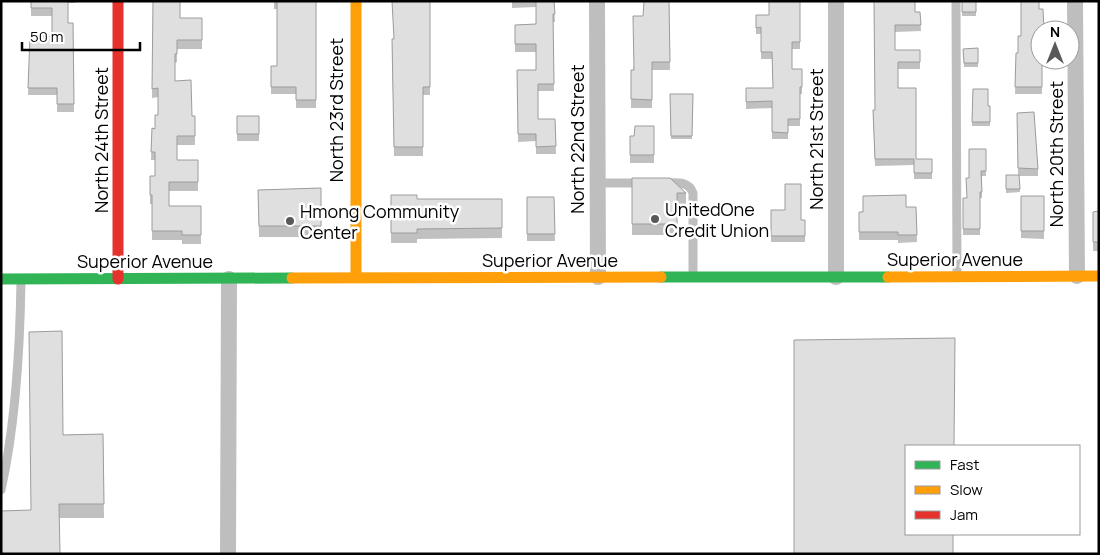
<svg xmlns="http://www.w3.org/2000/svg" width="1100" height="555" viewBox="0 0 1100 555" font-family="Manrope,sans-serif">
  <style>
    .lines { fill: none; stroke-linecap: round; stroke-linejoin: round }
    .lane { stroke: #bebebe; stroke-width: 9 }
    .street { stroke: #bebebe; stroke-width: 16 }
    .fast { stroke: #30b455; stroke-width: 11 }
    .slow { stroke: #ff9f0a; stroke-width: 11 }
    .jam { stroke: #e5322d; stroke-width: 11 }
    .wall { fill: #c0c0c0 }
    .building { fill: #dfdfdf; stroke: #9c9c9c }
    .poi-dot { fill: #595959; stroke: #fff; stroke-width: 2 }
    .labels { text-anchor: middle; dominant-baseline: central; stroke-width: 5; stroke-linejoin: round; paint-order: stroke }
    .street-label { font-size: 18px; fill: #000; stroke: #fff }
    .poi-label { font-size: 18px; fill: #000; stroke: #fff; text-anchor: start }
  </style>
  <rect width="100%" height="100%" fill="#fff"/>
  <g class="lines">
    <path class="lane" d="M956,1L957,276
      M597,183H643
      M663,183C675,183 688,180 693,193V277
      M1,490C16,423 20,349 21,280"/>
    <path class="street" d="M597,1L598,277
      M836,1V277
      M1075,1L1077,276
      M228,554L229,279"/>
    <path class="fast" d="M661,277H888
      M1,279L292,278"/>
    <path class="slow" d="M356,1V278
      M888,277L1099,276
      M292,278L661,277"/>
    <path class="jam" d="M118,1V279"/>
  </g>
  <path class="wall" d="M31,1H76L75,3H68V23H73L74,112H57V95H28L30,36H52V16H31Z
    M153,1L180,18H202V49H177V62L175,63V81L192,116H195V145H177V160H198V191H169V206H201V244H182V240H152V204H150V176H155V160H151L152,128L155,129L158,115V97L152,98Z
    M274,1H316V108H296V94H271V66H277V9H274Z
    M430,1V95H423V156H394L392,47L393,39Z
    M512,1H554L555,22H553L554,91H538V119H555L556,154H536V141L518,142L517,70H536V52H515V25L536,24V7L512,8Z
    M669,1L670,70H652V108H631V70H633L643,16Z
    M800,1V49H792V69H802V94H800V126H788V139H772V108L746,109V88H773L772,59H761V34H756V15H769Z
    M874,1L915,12H920L921,31L895,32V50H920V69H898V88L916,159H932V179H914V165L875,166L873,116L875,110Z
    M962,1H976V16H962Z
    M1021,36L1040,60H1044V64H1042V94H1015L1016,53H1018Z
    M978,48V67H964L963,49Z
    M973,89L988,106H990V126H972Z
    M670,94H693L692,139H671Z
    M1017,113L1038,169V176H1019L1020,192L1006,193V175H1018Z
    M237,116H259V141H237Z
    M654,126V163H630V136H634Z
    M986,149V176H982V198H980V235H963V198H967L969,178Z
    M632,178L686,193V204H677V235H632Z
    M321,188V237H259L258,190Z
    M391,195L417,199H502V238L417,239V243H391Z
    M1021,196H1044V239L1021,238Z
    M527,197H554L555,241H527Z
    M906,207H916L917,242L898,243V240H859V212Z
    M771,210L801,220H805V242H771Z
    M1099,211V251H1093V212Z
    M103,434L104,518H60L31,510L63,435Z"/>
  <path class="building" d="M31,1H68V23H73L74,104H57V88H28L30,36H52V8H31Z
    M153,1H180V18H202V40H177V54H175V81L191,80L192,116H195V136H177V160H198V182H169V206H201V235H182V231H152V195H150V176H155V152H151L152,128L155,129V115H158V88L152,89Z
    M274,1H316V100H296V87H271V66H277V1Z
    M392,1H430V87H423V147H394L392,39H394Z
    M536,1H554L555,14H553L554,84H538V119H555L556,146L536,147V134H518L517,70H536V44H515V25L536,24Z
    M644,1H669L670,62H652V100L631,99V70H634L633,16H643Z
    M769,1H800V42H792V69H802V87H800V119H788V133L772,132V101L746,102V88H773L772,52H761V27L756,28V15H769Z
    M874,1H915V12H920L921,25H895V50H920V62H898V88H916V159H932V173H914V159H875L873,110H875Z
    M962,1H976V12H962Z
    M1021,1H1039V9H1043L1044,30H1040V60H1042V87H1015L1016,53H1018V36H1021Z
    M978,48V63H964L963,49Z
    M973,89H988V106H990V122H972Z
    M670,94H693L692,136H671Z
    M1034,112L1038,169L1018,168L1017,113Z
    M237,116H259V134H237Z
    M635,126H654V155H630V136H634Z
    M969,149H986V171H981L982,192H980V229H963V198H967L966,178H969Z
    M1006,175H1019L1020,189H1006Z
    M632,178H670L686,193H677V224H632Z
    M785,184H801V220H805V236H771V210H785Z
    M321,188V226H259L258,190Z
    M391,195H417V199H502V228L417,229V233H391Z
    M906,195V207H916L917,235H898V232H859V212H863V196Z
    M1021,196H1044V231H1021Z
    M527,197H554L555,234H527Z
    M1099,211V242H1093V212Z
    M62,331L63,435L103,434L104,504H59L60,554H1V511L31,510L29,332Z
    M955,338L954,446H906V534H953V554H794V340Z"/>
  <g class="poi-dot">
    <circle cx="655" cy="219" r="5"/>
    <circle cx="290" cy="221" r="5"/>
  </g>
  <g class="labels">
    <g class="street-label">
      <text transform="translate(336 110) rotate(-90)">North 23rd Street</text>
      <text transform="translate(577 139) rotate(-90)">North 22nd Street</text>
      <text transform="translate(816 139) rotate(-90)">North 21st Street</text>
      <text transform="translate(101 140) rotate(-90)">North 24th Street</text>
      <text transform="translate(1056 154) rotate(-90)">North 20th Street</text>
      <text x="955" y="259">Superior Avenue</text>
      <text x="550" y="260">Superior Avenue</text>
      <text x="145" y="261">Superior Avenue</text>
    </g>
    <g class="poi-label">
      <text x="665" y="209">UnitedOne<tspan x="665" dy="21">Credit Union</tspan></text>
      <text x="300" y="211">Hmong Community<tspan x="300" dy="21">Center</tspan></text>
    </g>
  </g>
  <rect width="1100" height="555" fill="none" stroke="#000000" stroke-width="5"/>
  <rect x="905" y="445" width="175" height="90" fill="#ffffff" stroke="#999999"/>
  <rect x="915" y="461" width="25" height="8" fill="#30b455" stroke="#999999"/>
  <text x="950" y="470" font-size="15" fill="#000000">Fast</text>
  <rect x="915" y="486" width="25" height="8" fill="#ff9f0a" stroke="#999999"/>
  <text x="950" y="495" font-size="15" fill="#000000">Slow</text>
  <rect x="915" y="511" width="25" height="8" fill="#e5322d" stroke="#999999"/>
  <text x="950" y="520" font-size="15" fill="#000000">Jam</text>
  <g transform="translate(1055 45)"><circle r="24" fill="#ffffff" stroke="#999999"/>
  <path d="M0-4L9 19L0 12L-9 19Z" fill="#595959"/>
  <text y="-8" font-size="14" font-weight="bold" text-anchor="middle" fill="#000000">N</text>
  </g>
  <path d="M22 42v8h118v-8" fill="none" stroke="#000000" stroke-width="2.5"/>
  <text x="30" y="42" font-size="15" fill="#000000" stroke="#ffffff" stroke-width="4" paint-order="stroke">50 m</text>
</svg>
